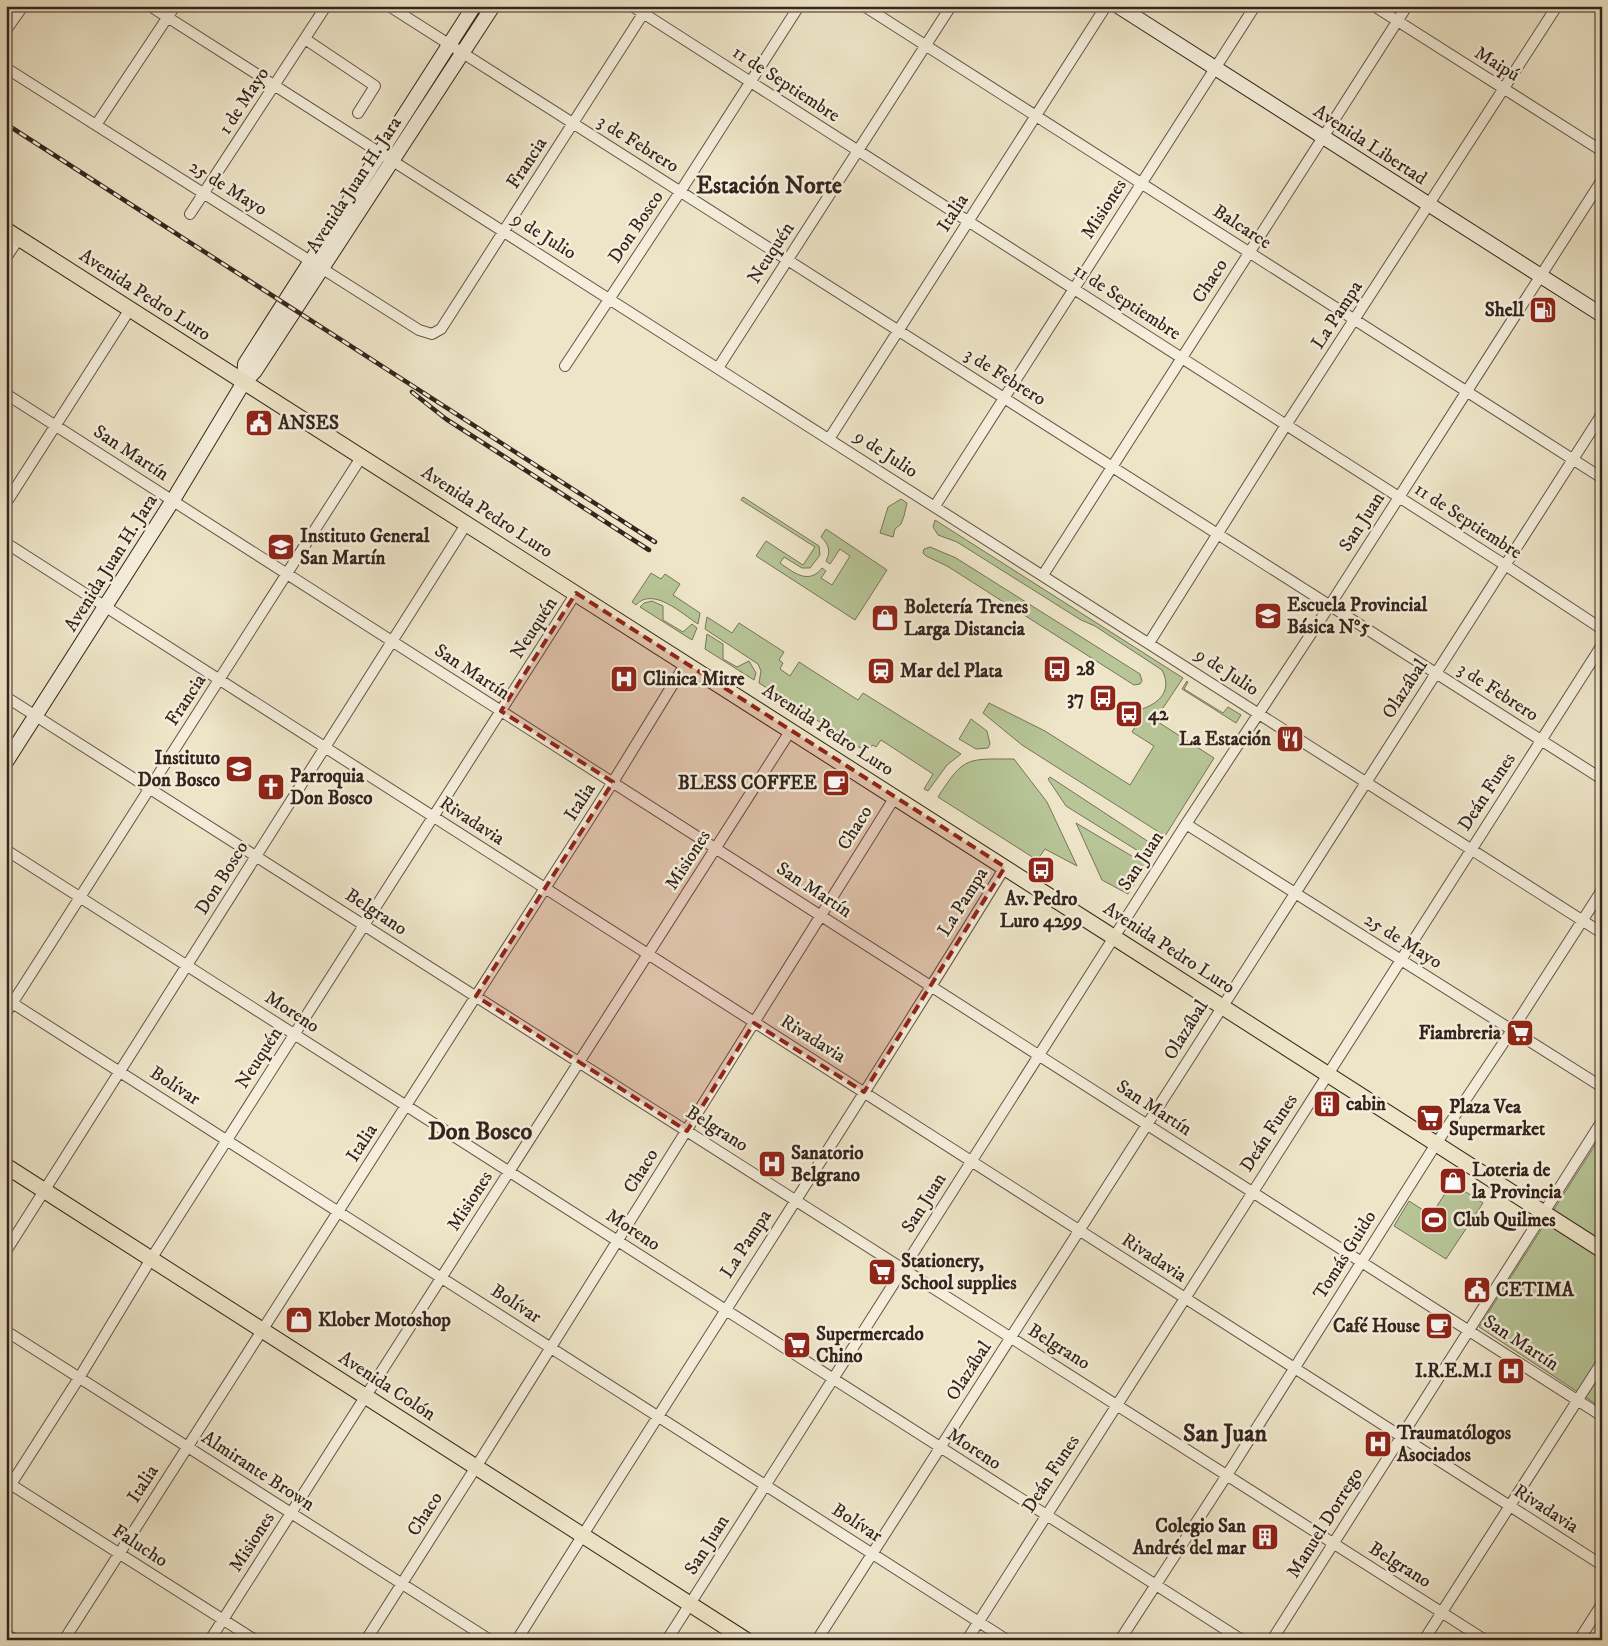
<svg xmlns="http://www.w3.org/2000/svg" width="1608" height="1646" viewBox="0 0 1608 1646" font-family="'IM FELL DW Pica',serif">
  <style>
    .green { fill: #b7c597; stroke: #76745a }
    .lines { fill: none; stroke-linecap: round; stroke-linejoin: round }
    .minor-casing { stroke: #635448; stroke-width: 12 }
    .secondary-casing { stroke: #35241d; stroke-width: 16 }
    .primary-casing { stroke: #35241d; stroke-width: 17 }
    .minor { stroke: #f4eedb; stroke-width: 10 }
    .secondary { stroke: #f4eedb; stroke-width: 14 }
    .primary { stroke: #eee5c8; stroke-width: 15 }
    .rail-casing { stroke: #35241d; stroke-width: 4.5 }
    .rail { stroke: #f4eedb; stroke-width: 2.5; stroke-dasharray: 8; stroke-linecap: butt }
    .marked { fill: #8f2418; fill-opacity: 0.2; stroke: #8f2418; stroke-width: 4; stroke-dasharray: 10 6; stroke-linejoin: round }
    .labels { text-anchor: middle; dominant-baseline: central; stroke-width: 5; stroke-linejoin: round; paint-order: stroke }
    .street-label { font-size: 19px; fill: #35241d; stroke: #f4eedb }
    .poi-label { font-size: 19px; font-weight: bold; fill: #35241d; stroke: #f4eedb; text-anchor: start }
    .district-label { font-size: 24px; font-weight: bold; fill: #35241d; stroke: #f4eedb }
  </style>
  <rect width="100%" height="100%" fill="#eee5c8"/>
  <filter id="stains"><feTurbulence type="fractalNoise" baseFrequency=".004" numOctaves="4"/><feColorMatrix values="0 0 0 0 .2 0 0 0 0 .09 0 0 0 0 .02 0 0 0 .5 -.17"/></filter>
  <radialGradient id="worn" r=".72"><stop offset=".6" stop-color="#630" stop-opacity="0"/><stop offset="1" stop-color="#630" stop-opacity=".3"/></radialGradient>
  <path class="green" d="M743,497L819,546L820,555L810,568H802L784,557L780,563C794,573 809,585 822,568L826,571L821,578L832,585L850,556L840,549L830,564L826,561C831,552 829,544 821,537L826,529L887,570L855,620L756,556L766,541L803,565L815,547L741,500Z
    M901,499L907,503L904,516L901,524L895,529L893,537L880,533L888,507Z
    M935,520L1183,678L1155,720L1214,758L1165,836L1022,745L983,713L989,703L1045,731L1130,785L1154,746L1132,732L1139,720L1133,715L1135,711C1156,706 1174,693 1162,670L1095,626L1081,620L957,542L938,535L933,527Z
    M930,547L956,558L1140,674L1142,681L1140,684L1134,685L947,566L926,556L923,553L924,549Z
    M651,573L661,579L665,574L680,584L673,595L700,613L698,624C682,614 653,586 636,605L632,602Z
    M652,601L663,606V620L683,632L692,624L697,628L692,640L640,607L644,603Z
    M707,617L732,633L739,623L784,652L779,660L783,663L780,669L790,676L799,662L858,700L863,693L961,754L947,765L928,791L924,789L933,774L881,740L876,747L873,745L865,751L759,683L761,671L758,664L705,629Z
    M707,634L723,644V659L737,667L749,661L756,673L754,680L705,649Z
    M1187,681L1188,682L1184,689L1223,713L1228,707L1241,715L1236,723L1182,689Z
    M971,719L987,731L990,744L988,748L976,749L959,739Z
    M1014,759L1047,802L1077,866L1045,849L1037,860L938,797C964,756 967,759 1014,759Z
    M1050,777L1158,848L1151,859L1066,806L1048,779Z
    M1076,823L1147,865L1128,894L1102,880Z
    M1602,1134V1408L1479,1327Z
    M1452,1183L1483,1203L1446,1259L1394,1226L1409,1201L1431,1215Z"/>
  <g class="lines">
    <g class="minor-casing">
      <path id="minor" d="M150,6L1602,933
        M389,6L1602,779
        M632,6L1505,565L1602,629
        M864,6L1602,478
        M1374,6L1602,151
        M6,30L23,6
        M305,39L375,86L358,113
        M6,68L419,330L432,334L441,329L648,6
        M96,125L175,6
        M190,214L326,6
        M6,258L19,238
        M565,366L680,192L799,6
        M718,368L951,6
        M6,394L1602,1416
        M829,439L1106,6
        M6,503L130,309
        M935,506L1255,6
        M6,543L1602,1565
        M1043,575L1407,6
        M1149,643L1286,425L1557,6
        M6,697L1485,1640
        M1186,824L1602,1087
        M6,850L1242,1640
        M6,999L1007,1640
        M6,1013L362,456
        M6,1251L467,523
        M6,1331L490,1640
        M7,1482L255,1640
        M6,1492L79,1378L151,1259L576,593
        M6,1634L15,1640
        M64,1640L613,782L686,663
        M210,1640L791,730
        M366,1640L476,1467L895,797
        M517,1640C678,1381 846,1127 1005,867
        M667,1640L1186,824L1330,605L1602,180
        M817,1640L1602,414
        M967,1640L1602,645
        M1120,1640L1227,1475L1436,1144L1512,1030L1602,890
        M1272,1640L1602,1121
        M1424,1640L1602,1362
        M1579,1640L1602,1604"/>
    </g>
    <g class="secondary-casing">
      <path id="secondary" d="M1118,6L1602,315
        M244,382L245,364L474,6
        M6,762L173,500L244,382L255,371L493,6"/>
    </g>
    <g class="primary-casing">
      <path id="primary" d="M6,230L1104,931L1602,1250
        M6,1166L746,1640"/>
    </g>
    <use href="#minor" class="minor"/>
    <use href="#secondary" class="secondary"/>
    <use href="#primary" class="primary"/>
    <g class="rail-casing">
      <path id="rail" d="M6,124L655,542
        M412,392L446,419L649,550"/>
    </g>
    <use href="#rail" class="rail"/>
  </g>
  <path class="marked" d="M576,593L1005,867L864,1092L754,1023L687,1131L476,996L613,782L501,711Z"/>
  <defs>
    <g id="fuel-square" transform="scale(1.4375)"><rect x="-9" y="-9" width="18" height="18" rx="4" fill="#8f2418" stroke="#f4eedb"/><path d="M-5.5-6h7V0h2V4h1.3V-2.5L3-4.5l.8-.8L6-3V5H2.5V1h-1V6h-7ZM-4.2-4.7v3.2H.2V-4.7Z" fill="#fff"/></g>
    <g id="civic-square" transform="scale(1.4375)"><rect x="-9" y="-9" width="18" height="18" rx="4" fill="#8f2418" stroke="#f4eedb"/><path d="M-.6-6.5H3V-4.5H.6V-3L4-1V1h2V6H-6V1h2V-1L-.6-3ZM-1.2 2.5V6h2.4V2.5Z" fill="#fff"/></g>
    <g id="school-square" transform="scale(1.4375)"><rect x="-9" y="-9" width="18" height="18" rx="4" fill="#8f2418" stroke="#f4eedb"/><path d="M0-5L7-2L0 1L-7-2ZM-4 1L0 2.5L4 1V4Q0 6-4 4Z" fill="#fff"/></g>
    <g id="shop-square" transform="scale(1.4375)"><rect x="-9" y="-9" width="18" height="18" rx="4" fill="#8f2418" stroke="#f4eedb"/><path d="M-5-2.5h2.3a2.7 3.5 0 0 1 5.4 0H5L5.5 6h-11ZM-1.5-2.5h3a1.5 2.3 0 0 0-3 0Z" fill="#fff"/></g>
    <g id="bus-square" transform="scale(1.4375)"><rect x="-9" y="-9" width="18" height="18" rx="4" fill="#8f2418" stroke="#f4eedb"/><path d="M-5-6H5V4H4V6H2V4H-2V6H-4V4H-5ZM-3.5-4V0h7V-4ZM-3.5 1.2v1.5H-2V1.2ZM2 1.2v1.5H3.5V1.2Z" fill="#fff"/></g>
    <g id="station-square" transform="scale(1.4375)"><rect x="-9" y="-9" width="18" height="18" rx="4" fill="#8f2418" stroke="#f4eedb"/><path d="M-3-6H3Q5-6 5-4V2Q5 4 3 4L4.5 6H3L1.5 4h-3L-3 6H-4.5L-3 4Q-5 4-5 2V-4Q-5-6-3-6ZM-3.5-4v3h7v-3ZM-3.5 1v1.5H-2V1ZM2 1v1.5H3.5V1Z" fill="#fff"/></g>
    <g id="hospital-square" transform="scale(1.4375)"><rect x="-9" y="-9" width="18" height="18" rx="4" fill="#8f2418" stroke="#f4eedb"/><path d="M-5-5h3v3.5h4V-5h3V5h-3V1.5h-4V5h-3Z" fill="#fff"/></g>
    <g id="restaurant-square" transform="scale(1.4375)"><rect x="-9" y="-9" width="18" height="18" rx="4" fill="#8f2418" stroke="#f4eedb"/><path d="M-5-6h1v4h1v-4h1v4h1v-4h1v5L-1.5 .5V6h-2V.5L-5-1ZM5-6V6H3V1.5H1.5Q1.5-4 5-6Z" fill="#fff"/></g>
    <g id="cafe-square" transform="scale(1.4375)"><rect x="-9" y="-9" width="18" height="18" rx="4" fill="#8f2418" stroke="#f4eedb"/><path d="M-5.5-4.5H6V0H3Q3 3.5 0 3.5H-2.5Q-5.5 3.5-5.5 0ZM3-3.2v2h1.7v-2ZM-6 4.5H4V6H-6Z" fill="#fff"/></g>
    <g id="church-square" transform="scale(1.4375)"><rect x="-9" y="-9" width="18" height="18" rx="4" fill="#8f2418" stroke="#f4eedb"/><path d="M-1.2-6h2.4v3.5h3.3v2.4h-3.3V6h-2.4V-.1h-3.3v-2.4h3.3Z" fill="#fff"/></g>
    <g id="supermarket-square" transform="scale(1.4375)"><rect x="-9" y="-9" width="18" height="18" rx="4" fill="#8f2418" stroke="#f4eedb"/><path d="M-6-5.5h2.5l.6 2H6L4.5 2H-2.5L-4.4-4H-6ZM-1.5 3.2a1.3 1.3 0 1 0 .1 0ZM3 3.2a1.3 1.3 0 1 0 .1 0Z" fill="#fff"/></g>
    <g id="building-square" transform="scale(1.4375)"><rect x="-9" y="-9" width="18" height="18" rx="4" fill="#8f2418" stroke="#f4eedb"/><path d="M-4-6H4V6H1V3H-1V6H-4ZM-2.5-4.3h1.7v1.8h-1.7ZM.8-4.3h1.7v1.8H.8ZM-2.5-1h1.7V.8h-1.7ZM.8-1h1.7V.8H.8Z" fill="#fff"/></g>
    <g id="stadium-square" transform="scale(1.4375)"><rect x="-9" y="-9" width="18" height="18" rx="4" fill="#8f2418" stroke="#f4eedb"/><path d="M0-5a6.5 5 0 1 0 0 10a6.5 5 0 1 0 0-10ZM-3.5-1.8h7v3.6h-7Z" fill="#fff"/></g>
  </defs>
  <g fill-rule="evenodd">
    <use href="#fuel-square" x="1543" y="310"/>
    <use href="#civic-square" x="259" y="423"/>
    <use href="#school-square" x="281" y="547"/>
    <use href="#school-square" x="1268" y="616"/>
    <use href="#shop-square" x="885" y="618"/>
    <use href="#bus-square" x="1057" y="669"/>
    <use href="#station-square" x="881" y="671"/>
    <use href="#hospital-square" x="624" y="679"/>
    <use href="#bus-square" x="1103" y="698"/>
    <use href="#bus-square" x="1129" y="714"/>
    <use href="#restaurant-square" x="1290" y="739"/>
    <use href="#school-square" x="239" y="769"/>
    <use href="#cafe-square" x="836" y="783"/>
    <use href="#church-square" x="271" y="787"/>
    <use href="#bus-square" x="1041" y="870"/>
    <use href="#supermarket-square" x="1520" y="1033"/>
    <use href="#building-square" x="1327" y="1104"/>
    <use href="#supermarket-square" x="1430" y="1118"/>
    <use href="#hospital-square" x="772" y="1164"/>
    <use href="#shop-square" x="1453" y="1181"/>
    <use href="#stadium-square" x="1434" y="1220"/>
    <use href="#supermarket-square" x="882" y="1272"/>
    <use href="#civic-square" x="1477" y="1290"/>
    <use href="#shop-square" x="299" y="1320"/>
    <use href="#cafe-square" x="1439" y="1326"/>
    <use href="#supermarket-square" x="797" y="1345"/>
    <use href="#hospital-square" x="1511" y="1371"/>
    <use href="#hospital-square" x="1378" y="1444"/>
    <use href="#building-square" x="1265" y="1537"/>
  </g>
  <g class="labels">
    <g class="street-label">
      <text transform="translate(1497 64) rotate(32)">Maipú</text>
      <text transform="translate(786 84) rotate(33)">11 de Septiembre</text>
      <text transform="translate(244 101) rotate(-57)">1 de Mayo</text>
      <text transform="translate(638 144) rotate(32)">3 de Febrero</text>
      <text transform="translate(1370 145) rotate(33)">Avenida Libertad</text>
      <text transform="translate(527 163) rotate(-57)">Francia</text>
      <text transform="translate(354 185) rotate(-57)">Avenida Juan H. Jara</text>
      <text transform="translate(228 188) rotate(32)">25 de Mayo</text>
      <text transform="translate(1104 209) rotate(-57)">Misiones</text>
      <text transform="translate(953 213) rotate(-57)">Italia</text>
      <text transform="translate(636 227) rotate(-56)">Don Bosco</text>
      <text transform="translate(1242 227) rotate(33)">Balcarce</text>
      <text transform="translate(544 236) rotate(32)">9 de Julio</text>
      <text transform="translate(771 253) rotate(-57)">Neuquén</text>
      <text transform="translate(1210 281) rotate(-57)">Chaco</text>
      <text transform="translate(145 295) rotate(33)">Avenida Pedro Luro</text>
      <text transform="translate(1127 302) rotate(33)">11 de Septiembre</text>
      <text transform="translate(1337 315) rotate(-57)">La Pampa</text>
      <text transform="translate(1005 377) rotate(32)">3 de Febrero</text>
      <text transform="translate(131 453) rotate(33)">San Martín</text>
      <text transform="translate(886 454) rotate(33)">9 de Julio</text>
      <text transform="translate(487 512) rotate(33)">Avenida Pedro Luro</text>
      <text transform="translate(1468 521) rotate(33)">11 de Septiembre</text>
      <text transform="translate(1362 522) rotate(-57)">San Juan</text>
      <text transform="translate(111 563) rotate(-58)">Avenida Juan H. Jara</text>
      <text transform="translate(534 628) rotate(-57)">Neuquén</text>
      <text transform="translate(472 672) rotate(33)">San Martín</text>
      <text transform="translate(1227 672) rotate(33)">9 de Julio</text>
      <text transform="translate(1405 689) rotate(-57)">Olazábal</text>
      <text transform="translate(1498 692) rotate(33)">3 de Febrero</text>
      <text transform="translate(186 700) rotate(-57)">Francia</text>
      <text transform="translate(828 730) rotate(33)">Avenida Pedro Luro</text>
      <text transform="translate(1487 792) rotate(-57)">Deán Funes</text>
      <text transform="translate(580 802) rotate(-57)">Italia</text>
      <text transform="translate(472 821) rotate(33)">Rivadavia</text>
      <text transform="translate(855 828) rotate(-58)">Chaco</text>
      <text transform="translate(688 860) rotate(-57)">Misiones</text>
      <text transform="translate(1141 861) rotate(-57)">San Juan</text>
      <text transform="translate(222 878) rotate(-58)">Don Bosco</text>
      <text transform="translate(814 890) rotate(33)">San Martín</text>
      <text transform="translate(963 902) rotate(-58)">La Pampa</text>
      <text transform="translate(376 912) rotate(33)">Belgrano</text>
      <text transform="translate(1403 941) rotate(32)">25 de Mayo</text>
      <text transform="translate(1169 948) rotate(33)">Avenida Pedro Luro</text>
      <text transform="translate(292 1012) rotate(33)">Moreno</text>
      <text transform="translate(1186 1030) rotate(-58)">Olazábal</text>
      <text transform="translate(813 1039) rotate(32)">Rivadavia</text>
      <text transform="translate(259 1058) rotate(-57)">Neuquén</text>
      <text transform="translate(175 1086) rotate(33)">Bolívar</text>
      <text transform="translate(1154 1108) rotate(33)">San Martín</text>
      <text transform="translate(717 1129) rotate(32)">Belgrano</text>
      <text transform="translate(1269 1133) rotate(-57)">Deán Funes</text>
      <text transform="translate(362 1143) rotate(-57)">Italia</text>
      <text transform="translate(641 1171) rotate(-58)">Chaco</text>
      <text transform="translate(470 1201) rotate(-57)">Misiones</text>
      <text transform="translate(924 1203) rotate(-58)">San Juan</text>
      <text transform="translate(633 1230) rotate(33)">Moreno</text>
      <text transform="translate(746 1244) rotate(-57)">La Pampa</text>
      <text transform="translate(1345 1255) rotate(-58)">Tomás Guido</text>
      <text transform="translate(1154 1258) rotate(33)">Rivadavia</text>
      <text transform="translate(516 1304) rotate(33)">Bolívar</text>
      <text transform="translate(1521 1343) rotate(33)">San Martín</text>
      <text transform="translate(1059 1347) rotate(32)">Belgrano</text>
      <text transform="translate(969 1371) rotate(-57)">Olazábal</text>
      <text transform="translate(387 1386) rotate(33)">Avenida Colón</text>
      <text transform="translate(974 1449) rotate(33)">Moreno</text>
      <text transform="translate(258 1471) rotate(33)">Almirante Brown</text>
      <text transform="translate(1051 1474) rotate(-57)">Deán Funes</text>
      <text transform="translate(143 1484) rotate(-57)">Italia</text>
      <text transform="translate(1546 1509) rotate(33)">Rivadavia</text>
      <text transform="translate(425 1514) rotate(-57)">Chaco</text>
      <text transform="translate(857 1523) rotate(33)">Bolívar</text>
      <text transform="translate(1325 1523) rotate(-58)">Manuel Dorrego</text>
      <text transform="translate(252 1542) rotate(-57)">Misiones</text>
      <text transform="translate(707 1545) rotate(-58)">San Juan</text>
      <text transform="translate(140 1546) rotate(33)">Falucho</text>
      <text transform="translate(1400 1565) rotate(32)">Belgrano</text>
    </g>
    <g class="poi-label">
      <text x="1524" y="310" text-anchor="end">Shell</text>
      <text x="278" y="423">ANSES</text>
      <text x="300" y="536">Instituto General<tspan x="300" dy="22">San Martín</tspan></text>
      <text x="1287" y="605">Escuela Provincial<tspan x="1287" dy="22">Básica N°5</tspan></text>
      <text x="904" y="607">Boletería Trenes<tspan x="904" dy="22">Larga Distancia</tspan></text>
      <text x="1076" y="669">28</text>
      <text x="900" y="671">Mar del Plata</text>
      <text x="643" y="679">Clinica Mitre</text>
      <text x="1084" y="698" text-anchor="end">37</text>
      <text x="1148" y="714">42</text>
      <text x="1271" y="739" text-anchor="end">La Estación</text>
      <text x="220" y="758" text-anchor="end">Instituto<tspan x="220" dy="22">Don Bosco</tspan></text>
      <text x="290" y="776">Parroquia<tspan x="290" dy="22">Don Bosco</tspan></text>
      <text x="817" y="783" text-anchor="end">BLESS COFFEE</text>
      <text x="1041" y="899" text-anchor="middle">Av. Pedro<tspan x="1041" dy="22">Luro 4299</tspan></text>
      <text x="1501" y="1033" text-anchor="end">Fiambreria</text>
      <text x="1346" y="1104">cabin</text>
      <text x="1449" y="1107">Plaza Vea<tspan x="1449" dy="22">Supermarket</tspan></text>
      <text x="791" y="1153">Sanatorio<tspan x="791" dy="22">Belgrano</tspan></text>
      <text x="1472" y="1170">Loteria de<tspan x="1472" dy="22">la Provincia</tspan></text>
      <text x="1453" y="1220">Club Quilmes</text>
      <text x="901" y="1261">Stationery,<tspan x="901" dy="22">School supplies</tspan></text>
      <text x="1496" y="1290">CETIMA</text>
      <text x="318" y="1320">Klober Motoshop</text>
      <text x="1420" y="1326" text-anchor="end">Café House</text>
      <text x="816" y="1334">Supermercado<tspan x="816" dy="22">Chino</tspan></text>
      <text x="1492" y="1371" text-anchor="end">I.R.E.M.I</text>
      <text x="1397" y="1433">Traumatólogos<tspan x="1397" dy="22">Asociados</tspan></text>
      <text x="1246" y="1526" text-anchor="end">Colegio San<tspan x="1246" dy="22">Andrés del mar</tspan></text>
    </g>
    <g class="district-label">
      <text x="769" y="186">Estación Norte</text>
      <text x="480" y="1132">Don Bosco</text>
      <text x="1225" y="1434">San Juan</text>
    </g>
  </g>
  <rect width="1608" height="1646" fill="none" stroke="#eee5c8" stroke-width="25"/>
  <rect x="8" y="8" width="1593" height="1631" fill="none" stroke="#35241d" stroke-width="2.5"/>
  <rect x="12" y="12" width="1583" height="1621" fill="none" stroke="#35241d"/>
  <rect width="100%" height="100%" filter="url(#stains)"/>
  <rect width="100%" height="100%" fill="url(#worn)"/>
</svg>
